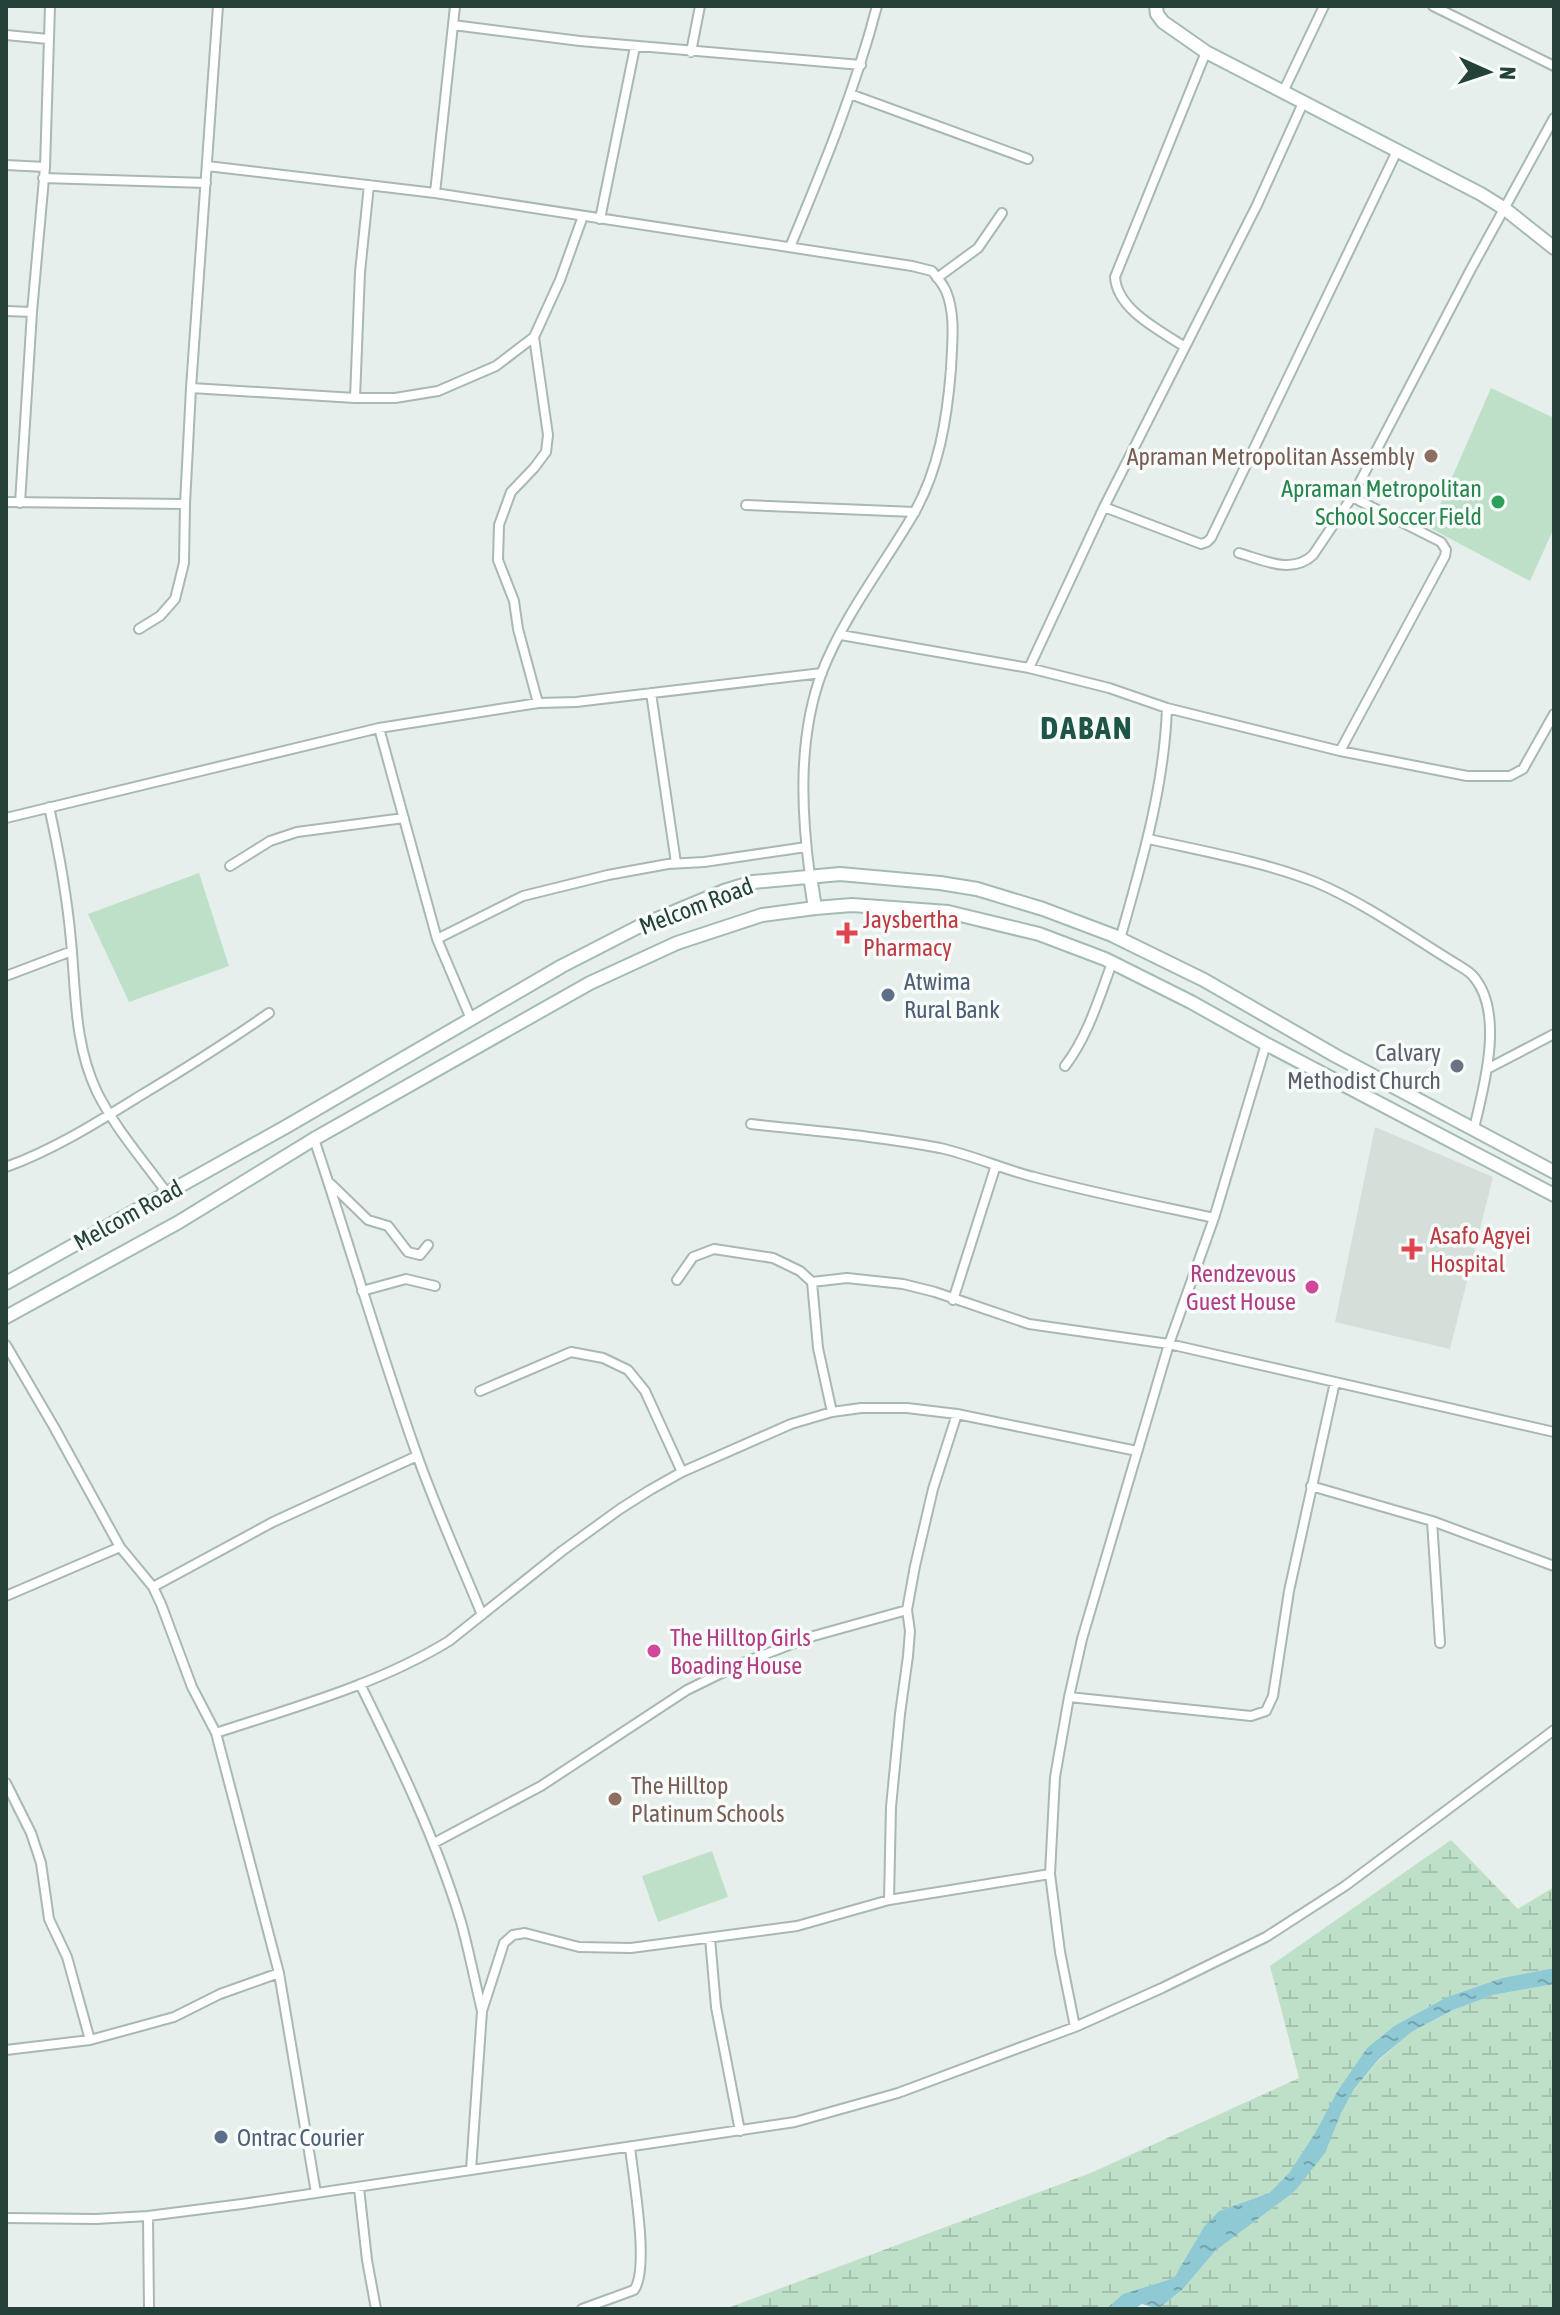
<svg xmlns="http://www.w3.org/2000/svg" width="1560" height="2315" viewBox="0 0 1560 2315" font-family="'Asap Condensed',sans-serif">
  <style>
    .built { fill: #d4dfda }
    .wetland { fill: url(#wetland-marsh) }
    .green { fill: #bfe0c8 }
    .water { fill: url(#water-ripples) }
    .lines { fill: none; stroke-linecap: round; stroke-linejoin: round }
    .street-casing { stroke: #a8b8b2; stroke-width: 12 }
    .secondary-casing { stroke: #a4bbb3; stroke-width: 16 }
    .street { stroke: #fff; stroke-width: 8 }
    .secondary { stroke: #fff; stroke-width: 12 }
    .education-dot { fill: #8d6e63; stroke: #f7fbf9; stroke-width: 3 }
    .leisure-dot { fill: #2e9e5b; stroke: #f7fbf9; stroke-width: 3 }
    .health-dot { fill: #e0444e; stroke: #f7fbf9; stroke-width: 3 }
    .service-dot { fill: #5c6f8a; stroke: #f7fbf9; stroke-width: 3 }
    .worship-dot { fill: #6b7280; stroke: #f7fbf9; stroke-width: 3 }
    .hotel-dot { fill: #d1479c; stroke: #f7fbf9; stroke-width: 3 }
    .labels { text-anchor: middle; dominant-baseline: central; stroke-width: 7; stroke-linejoin: round; paint-order: stroke }
    .education-label { font-size: 24px; fill: #785e54; stroke: #f7fbf9; text-anchor: end }
    .leisure-label { font-size: 24px; fill: #27864d; stroke: #f7fbf9; text-anchor: end }
    .street-label { font-size: 24px; fill: #24423a; stroke: #f7fbf9 }
    .health-label { font-size: 24px; fill: #be3a42; stroke: #f7fbf9; text-anchor: start }
    .service-label { font-size: 24px; fill: #4e5e75; stroke: #f7fbf9; text-anchor: start }
    .worship-label { font-size: 24px; fill: #5b616d; stroke: #f7fbf9; text-anchor: end }
    .hotel-label { font-size: 24px; fill: #b23c85; stroke: #f7fbf9; text-anchor: end }
    .district-label { font-size: 32px; font-weight: bold; letter-spacing: 2px; fill: #1f5548; stroke: #f7fbf9 }
  </style>
  <defs>
    <pattern id="wetland-marsh" width="20" height="14" patternUnits="userSpaceOnUse" patternTransform="scale(2)"><rect width="20" height="14" fill="#bfe0c8"/><path d="M1 5h8M5 5V1M11 12h8M15 12V8" fill="none" stroke="#a4c1ad"/></pattern>
    <pattern id="water-ripples" width="26" height="14" patternUnits="userSpaceOnUse" patternTransform="scale(2)"><rect width="26" height="14" fill="#8ec9d4"/><path d="M2 4q2-2 4 0t4 0M15 11q2-2 4 0t4 0" fill="none" stroke="#74a5ad"/></pattern>
  </defs>
  <rect width="100%" height="100%" fill="#e6efeb"/>
  <path class="built" d="M1375,1127L1493,1177L1450,1349L1335,1322Z"/>
  <path class="wetland" d="M1451,1840L1518,1909L1554,1887V1968L1502,1978L1447,1997L1394,2026L1367,2048L1338,2090L1315,2133L1289,2173L1269,2193L1219,2211L1174,2278L1123,2294L1106,2309H725L1093,2172L1299,2078L1270,1966Z
    M1554,1984V2309H1158L1183,2289L1215,2251L1294,2192L1354,2089L1379,2060L1413,2031L1453,2010L1493,1995Z"/>
  <path class="green" d="M1491,388L1554,418V528L1530,581L1430,528Z
    M199,873L229,966L129,1002L88,914Z
    M712,1851L728,1897L658,1922L642,1876Z"/>
  <path class="water" d="M1554,1968V1984L1493,1995L1453,2010L1413,2031L1379,2059L1354,2089L1341,2113L1325,2153L1294,2192L1215,2251L1183,2289L1158,2309L1142,2304L1134,2309H1106L1123,2294L1174,2278L1204,2227L1219,2211L1269,2193L1289,2173L1315,2133L1338,2090L1367,2048L1394,2026L1447,1997L1502,1978Z"/>
  <g class="lines">
    <g class="street-casing">
      <path id="street" d="M1433,6L1554,66
        M453,25L580,41L861,65
        M6,35L48,39
        M691,52L700,6
        M1283,92L1324,6
        M850,94L1028,159
        M6,165L45,167
        M207,166L435,193L912,266L932,271C937,277 943,284 946,291C956,315 952,344 951,369C947,419 939,470 913,515C883,566 844,616 822,672C798,736 801,810 810,876
        M43,178L206,183
        M435,193L455,6
        M600,219L635,47
        M790,247C823,168 855,90 877,6
        M937,278L978,248L1002,213
        M6,311L32,312
        M534,337L548,435L546,452L534,468L511,492L499,525L498,560L514,601L518,629L538,703
        M1185,347C1161,331 1117,310 1115,277L1206,52
        M191,388L355,398H395L438,391L496,366L534,337L560,280L583,216
        M355,398L360,272L369,185
        M6,502L185,504
        M20,503L32,312L45,167L50,6
        M746,505L915,512
        M1104,507L1201,544L1207,542L1211,538L1397,151
        M1239,553C1263,560 1292,575 1313,555L1352,497L1471,269L1554,118
        M139,629L160,616L175,599L184,563L185,504L191,388L218,6
        M841,635L1029,668L1109,688L1167,708L1340,751L1467,776H1510L1523,769L1554,714
        M1029,668L1104,507L1257,205L1303,103
        M651,693L676,863
        M379,728L437,939L471,1019
        M1340,751L1445,556L1446,550L1441,542L1352,497
        M49,807C59,852 67,896 71,941C76,992 74,1044 97,1092C115,1128 143,1160 167,1193
        M6,818L379,728L538,703L576,702L822,673
        M1149,839C1202,851 1265,862 1315,882C1365,903 1412,937 1458,965C1463,968 1470,972 1473,976C1505,1012 1484,1087 1474,1128
        M230,866L270,841L297,832L404,818
        M437,939L523,896L608,875L668,864L704,862L806,847
        M1120,939C1142,862 1164,788 1167,708
        M6,976L72,951
        M1065,1066C1088,1036 1099,998 1112,963
        M1489,1068L1554,1034
        M751,1124C814,1131 878,1136 940,1148C972,1155 1002,1169 1034,1177C1093,1193 1154,1205 1214,1218
        M314,1139C349,1243 379,1348 416,1452C435,1507 460,1561 482,1615
        M6,1167C53,1150 96,1123 138,1097C183,1070 226,1043 269,1013
        M331,1184L368,1220L388,1226L408,1252L420,1255L428,1245
        M677,1280L693,1257L714,1249L773,1258L800,1271L812,1282L818,1348L832,1412
        M812,1282L847,1278L903,1284L935,1292L1029,1324L1169,1344L1554,1432
        M362,1291L406,1279L435,1286
        M953,1300L996,1165
        M6,1345L54,1427L120,1547L153,1587L161,1604L192,1687L216,1733L279,1973L316,2193
        M480,1391L571,1352L603,1358L628,1370L645,1391L682,1472
        M1311,1486L1432,1521L1554,1566
        M1432,1521L1440,1643
        M153,1587L273,1522L417,1456
        M6,1596L120,1547
        M360,1684C398,1761 436,1839 461,1922C469,1951 475,1982 482,2011
        M1069,1697L1251,1716L1266,1711L1273,1696L1289,1591L1335,1382
        M216,1733C295,1707 379,1684 449,1641L562,1551L620,1509L650,1490L682,1472L791,1424L832,1412L861,1408H907L957,1414L1137,1451
        M6,1783L31,1833L41,1863L49,1919L67,1957L90,2040
        M434,1843L541,1786L687,1690L740,1664L810,1637L907,1610
        M889,1900L891,1807L900,1714L908,1656L910,1631L907,1610L915,1566L933,1489L957,1414
        M710,1938L716,2007L740,2131
        M1075,2027L1060,1952L1050,1874L1055,1777L1069,1697L1082,1639L1169,1344L1214,1218L1266,1044
        M6,2050L90,2040L174,2017L220,1994L279,1973
        M471,2170L482,2011L504,1943L513,1935L525,1933L579,1947L631,1948L797,1926L889,1900L1050,1874
        M359,2188L367,2260L376,2309
        M148,2216L149,2309
        M6,2218L96,2219L148,2216L242,2204L795,2122L898,2093L1075,2027L1162,1988L1266,1937L1345,1886L1554,1730
        M582,2309L634,2290C650,2269 633,2177 630,2147"/>
    </g>
    <g class="secondary-casing">
      <path id="secondary" d="M1156,6L1157,14L1163,22L1206,52L1481,194L1505,209L1554,248
        M810,876L815,908
        M6,1283L289,1125L562,966L638,927L724,891L753,882L840,874L940,883L977,889L1043,909L1112,935L1204,980L1336,1056L1554,1172
        M6,1317L179,1222L314,1139L590,983L677,943L762,915L815,908L852,905L948,912L1039,934L1105,959L1191,1002L1266,1044L1554,1195"/>
    </g>
    <use href="#street" class="street"/>
    <use href="#secondary" class="secondary"/>
  </g>
  <g class="education-dot">
    <circle cx="1431" cy="456" r="8"/>
    <circle cx="615" cy="1799" r="8"/>
  </g>
  <circle class="leisure-dot" cx="1498" cy="502" r="8"/>
  <g class="health-dot">
    <path d="M843 921h8v8h8v8h-8v8h-8v-8h-8v-8h8z"/>
    <path d="M1408 1237h8v8h8v8h-8v8h-8v-8h-8v-8h8z"/>
  </g>
  <g class="service-dot">
    <circle cx="888" cy="995" r="8"/>
    <circle cx="221" cy="2137" r="8"/>
  </g>
  <circle class="worship-dot" cx="1457" cy="1066" r="8"/>
  <g class="hotel-dot">
    <circle cx="1312" cy="1287" r="8"/>
    <circle cx="654" cy="1651" r="8"/>
  </g>
  <g class="labels">
    <g class="education-label">
      <text x="1415" y="456">Apraman Metropolitan Assembly</text>
      <text x="631" y="1785" text-anchor="start">The Hilltop<tspan x="631" dy="28">Platinum Schools</tspan></text>
    </g>
    <g class="leisure-label">
      <text x="1482" y="488">Apraman Metropolitan<tspan x="1482" dy="28">School Soccer Field</tspan></text>
    </g>
    <g class="street-label">
      <text transform="translate(696 906) rotate(-21)">Melcom Road</text>
      <text transform="translate(128 1215) rotate(-29)">Melcom Road</text>
    </g>
    <g class="health-label">
      <text x="863" y="919">Jaysbertha<tspan x="863" dy="28">Pharmacy</tspan></text>
      <text x="1430" y="1235">Asafo Agyei<tspan x="1430" dy="28">Hospital</tspan></text>
    </g>
    <g class="service-label">
      <text x="904" y="981">Atwima<tspan x="904" dy="28">Rural Bank</tspan></text>
      <text x="237" y="2137">Ontrac Courier</text>
    </g>
    <g class="worship-label">
      <text x="1441" y="1052">Calvary<tspan x="1441" dy="28">Methodist Church</tspan></text>
    </g>
    <g class="hotel-label">
      <text x="1296" y="1273">Rendzevous<tspan x="1296" dy="28">Guest House</tspan></text>
      <text x="670" y="1637" text-anchor="start">The Hilltop Girls<tspan x="670" dy="28">Boading House</tspan></text>
    </g>
    <g class="district-label">
      <text x="1087" y="727">DABAN</text>
    </g>
  </g>
  <rect width="1560" height="2315" fill="none" stroke="#24423a" stroke-width="16"/>
  <g transform="translate(1488 72) rotate(93)" stroke="#f7fbf9" stroke-width="6" paint-order="stroke">
  <path d="M0-6L14 30L0 20L-14 30Z" fill="#24423a"/>
  <text y="-12" font-size="22" font-weight="bold" text-anchor="middle" fill="#24423a">N</text>
  </g>
</svg>
